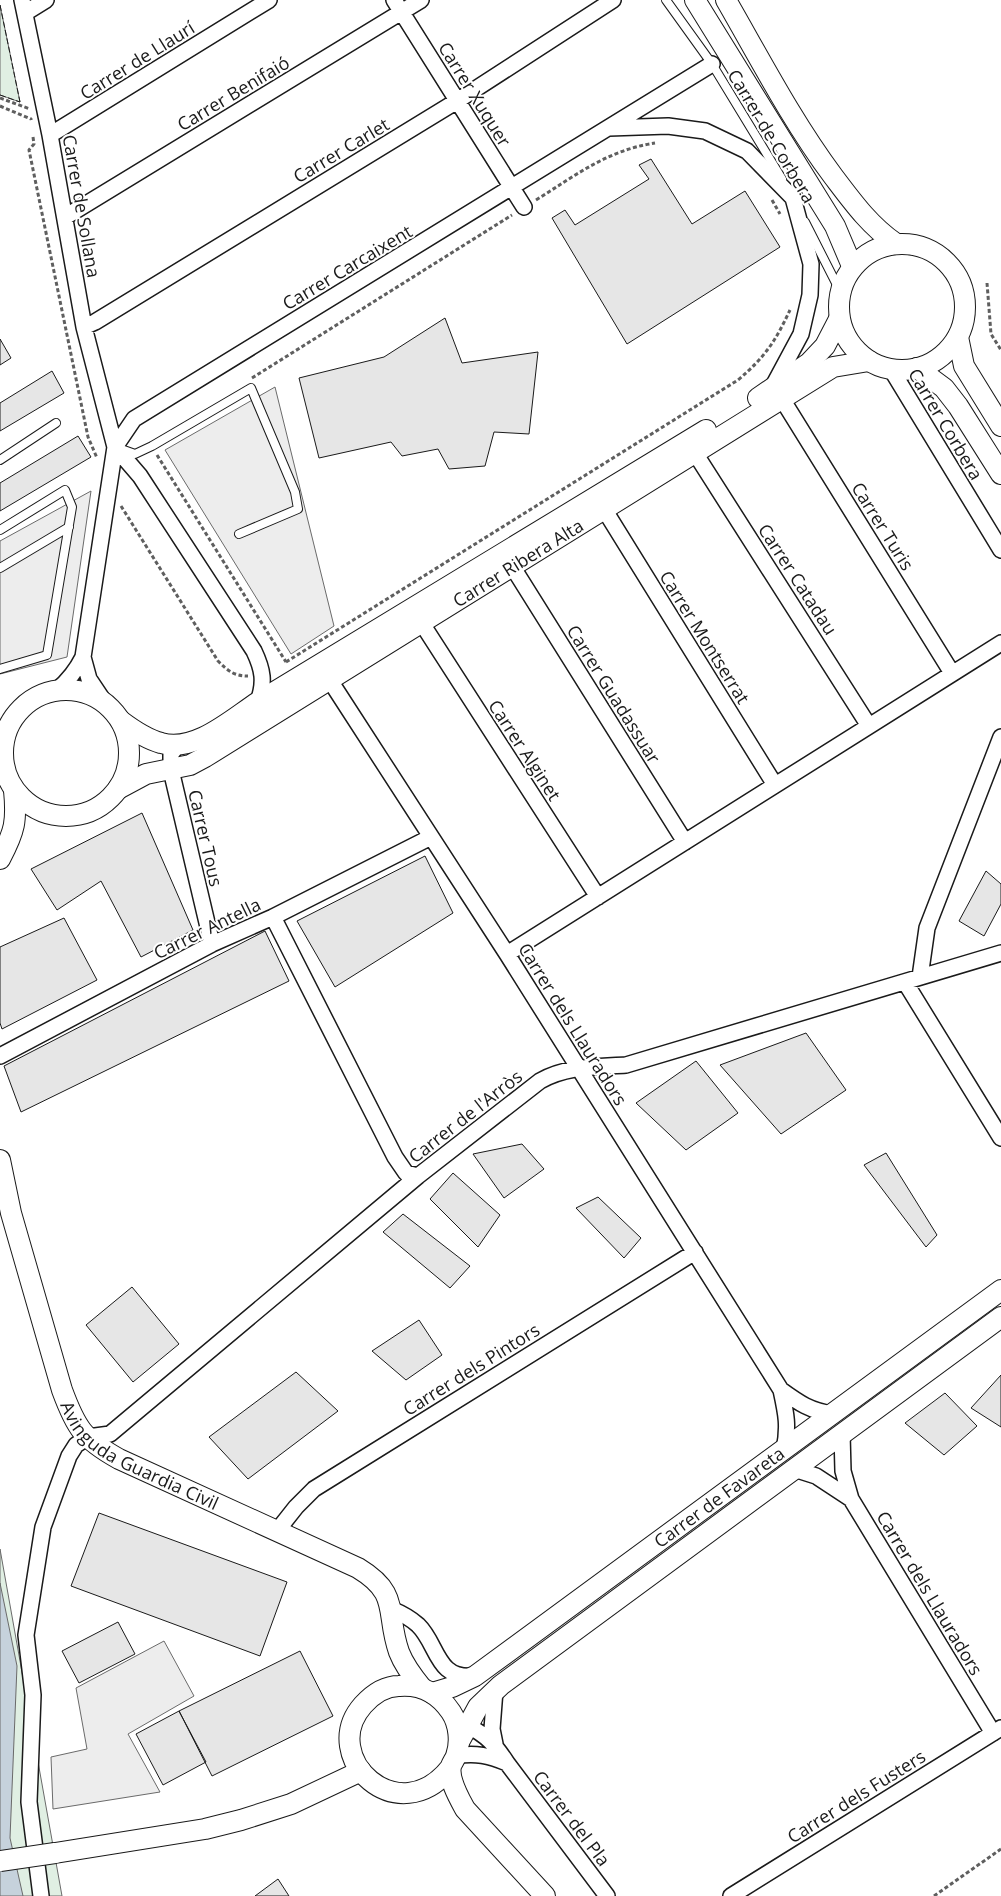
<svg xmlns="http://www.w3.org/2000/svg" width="1001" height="1896" viewBox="0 0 1001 1896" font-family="'Open Sans',sans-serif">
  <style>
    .green { fill: #e0efe3; stroke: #6a6a6a }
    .parking { fill: #ededed; stroke: #6a6a6a }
    .water { fill: #c6d2dc; stroke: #6a6a6a }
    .building { fill: #e6e6e6; stroke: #1a1a1a }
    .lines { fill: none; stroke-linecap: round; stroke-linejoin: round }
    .lane-casing { stroke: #1a1a1a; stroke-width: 10 }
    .street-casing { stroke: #1a1a1a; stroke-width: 18 }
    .secondary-casing { stroke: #1a1a1a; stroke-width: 22 }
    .path { stroke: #5f5f5f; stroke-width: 3; stroke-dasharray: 4 2.5; stroke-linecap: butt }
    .lane { stroke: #fff; stroke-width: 8 }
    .street { stroke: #fff; stroke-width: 15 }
    .secondary { stroke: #fff; stroke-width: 20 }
    .secondary-bridge-casing { stroke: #1a1a1a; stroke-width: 22; stroke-linecap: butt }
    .secondary-bridge { stroke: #fff; stroke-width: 20 }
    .fence { stroke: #1a1a1a; stroke-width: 1; stroke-dasharray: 6 2.5; stroke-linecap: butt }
    .labels { text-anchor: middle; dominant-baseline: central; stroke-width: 4; stroke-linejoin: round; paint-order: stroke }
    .street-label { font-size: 18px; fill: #1a1a1a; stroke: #fff }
  </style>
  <rect width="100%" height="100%" fill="#fff"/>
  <path class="green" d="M0,5L20,102L0,95Z
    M0,1549L62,1896H0Z"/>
  <path class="parking" d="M275,387L334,626L291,654L165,450Z
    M91,491L67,657L0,674V541Z
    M164,1641L194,1696L128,1734L160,1792L53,1809L51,1757L87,1749L76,1688Z"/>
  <path class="water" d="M0,1583L17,1666L10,1838L23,1896H0Z"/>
  <path class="building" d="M651,159L692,224L745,191L780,247L627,344L552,218L565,210L575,225L649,179L639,165Z
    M445,318L462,363L538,352L529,434L494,432L485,466L449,469L438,449L402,456L391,442L319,458L299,378L384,357Z
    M0,339L11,358L0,365Z
    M52,371L64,393L0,431V403Z
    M78,436L91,457L0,511V483Z
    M142,813L193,930L141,957L101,881L57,910L31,869Z
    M425,856L453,913L335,987L297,921Z
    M986,871L1001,884V904L984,936L959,921Z
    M64,918L97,980L2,1029L0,1023V947Z
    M265,931L289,981L21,1112L4,1066Z
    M806,1033L846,1090L781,1134L720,1065Z
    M696,1061L738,1113L686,1150L636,1103Z
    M522,1144L544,1169L504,1198L473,1154Z
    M886,1153L937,1235L926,1247L864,1165Z
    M453,1173L500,1215L478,1247L430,1199Z
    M598,1197L641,1238L624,1258L576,1208Z
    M403,1214L470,1266L450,1288L383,1232Z
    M132,1287L179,1344L133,1382L86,1325Z
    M419,1320L442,1355L406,1380L372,1351Z
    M296,1372L338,1411L248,1479L209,1437Z
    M1001,1375V1427L971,1408Z
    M945,1393L977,1426L944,1455L905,1423Z
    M99,1513L287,1582L260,1656L71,1586Z
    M118,1622L135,1654L79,1683L62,1651Z
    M300,1651L333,1716L212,1776L179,1711Z
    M179,1711L206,1762L163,1785L136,1734Z
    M278,1879L289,1896H255Z"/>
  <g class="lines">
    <g class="lane-casing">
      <path id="lane" d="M666,0L712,64L782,179
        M805,222L836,283L839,295
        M121,449L135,454L152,446L251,388L295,492L298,509L239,534
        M0,460L56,423
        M0,530L65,490L72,507L47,655L0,669
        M0,568L69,527"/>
    </g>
    <g class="street-casing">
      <path id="street" d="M22,0L50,135L84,327L115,447L83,657C76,671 69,680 57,690
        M394,0L524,207
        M25,13L46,0
        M609,128L668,126L705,131L747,151L793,198L811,264L810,295L801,334L772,388
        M50,135L269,0
        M65,217L421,0
        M84,327L95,322L457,101L613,0
        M891,369L1001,550
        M782,399L952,673
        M695,453L869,726
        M604,509L775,785
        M512,566L685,842
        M421,622L598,897
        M83,657L89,679L105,703
        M329,679L507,954L781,1390
        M258,702C265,682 263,670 254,651L140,476L115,447L134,419L712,64
        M178,745L171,754V770L212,944
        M0,750L2,749
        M0,774L7,776
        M273,917L395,1157L406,1173L418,1176
        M507,954L1001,643
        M920,977L927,928L1001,737
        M905,982L1001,1138
        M0,1056L212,944L273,917L431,837
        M784,1450C789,1426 786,1413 781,1390C799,1403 810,1411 833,1414
        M794,1469L816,1476L851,1499L843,1471L842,1434
        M851,1499L993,1733
        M277,1531L296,1507L314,1489L695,1252
        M391,1609C401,1613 409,1617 418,1625C438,1644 436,1680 474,1676
        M495,1690L492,1729L495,1744
        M467,1725C487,1736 494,1743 507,1763L607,1896
        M456,1756C475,1752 490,1756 507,1763
        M41,1896L29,1802L33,1695L26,1635L43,1527L69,1456L76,1445L88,1437L110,1434L418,1176L540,1081C566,1066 596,1067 626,1065L1001,953
        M731,1896L1001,1728"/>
    </g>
    <g class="secondary-casing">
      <g id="secondary">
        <path d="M695,0L835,226L852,266"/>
        <path d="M726,0C760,59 792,121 833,176C852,201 869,225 895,243"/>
        <circle cx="902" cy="307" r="63"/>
        <path d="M958,337L964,366L1001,426"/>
        <path d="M917,368L944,388L958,406L1001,474"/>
        <path d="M758,398L809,363L825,346L839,319"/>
        <circle cx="66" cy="753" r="63"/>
        <path d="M121,721C133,730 146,739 161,743C195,753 232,719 258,702L706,430"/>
        <path id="s1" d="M118,789L146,774L190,765L205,757L833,367L869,361"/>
        <path d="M0,859C15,831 17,821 14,790"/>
        <path id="s2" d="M0,1160L11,1213L62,1390C76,1428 83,1439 119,1459L358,1568C401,1594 385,1612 399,1652C404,1665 413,1677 422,1688"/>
        <path id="s3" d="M432,1693L452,1687L475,1676L1001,1290"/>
        <path d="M459,1742L478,1707L501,1685L1001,1317"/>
        <path d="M451,1767C399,1834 317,1757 363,1705C373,1694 385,1686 399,1686C421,1684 439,1694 451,1712C459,1724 461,1742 456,1756C455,1759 452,1763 451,1766C448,1779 459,1798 465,1809L545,1896"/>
        <path d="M55,1853L205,1829L241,1820L291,1804L361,1771"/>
      </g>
    </g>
    <path class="path" d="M0,98L30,109
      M0,106L31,119V120
      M33,137L34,144L29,150L88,437L97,458
      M536,200C576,175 608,150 655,143
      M772,200L780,214
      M987,283L991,334L1001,350
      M252,378L512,215
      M157,455L286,662
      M121,506L218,661C228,671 234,676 248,676
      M286,662L738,380C765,357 775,342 790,310
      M934,1896L1001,1849"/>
    <use href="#lane" class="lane"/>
    <use href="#street" class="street"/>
    <use href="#secondary" class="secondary"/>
    <g class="secondary-bridge-casing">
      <path id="secondary-bridge" d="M0,1861L55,1853"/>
    </g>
    <use href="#secondary-bridge" class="secondary-bridge"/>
    <path class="fence" d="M0,5L20,102
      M0,95L20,102"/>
  </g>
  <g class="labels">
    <g class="street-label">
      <text transform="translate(137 60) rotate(-32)">Carrer de Llaurí</text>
      <text transform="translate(233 93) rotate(-31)">Carrer Benifaió</text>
      <text transform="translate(475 94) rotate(58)">Carrer Xuquer</text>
      <text transform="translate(772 136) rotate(59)">Carrer de Corbera</text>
      <text transform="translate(341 150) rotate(-31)">Carrer Carlet</text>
      <text transform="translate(82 206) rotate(80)">Carrer de Sollana</text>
      <text transform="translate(347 267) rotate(-31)">Carrer Carcaixent</text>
      <text transform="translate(946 424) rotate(59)">Carrer Corbera</text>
      <text transform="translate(883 526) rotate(58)">Carrer Turis</text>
      <text stroke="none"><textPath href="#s1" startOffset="462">Carrer Ribera Alta</textPath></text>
      <text transform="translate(798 579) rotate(57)">Carrer Catadau</text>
      <text transform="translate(705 637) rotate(58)">Carrer Montserrat</text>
      <text transform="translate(614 694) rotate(58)">Carrer Guadassuar</text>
      <text transform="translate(525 750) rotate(57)">Carrer Alginet</text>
      <text transform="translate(206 838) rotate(77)">Carrer Tous</text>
      <text transform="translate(207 928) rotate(-26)">Carrer Antella</text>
      <text transform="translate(573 1024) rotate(58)">Carrer dels Llauradors</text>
      <text transform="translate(465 1116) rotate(-38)">Carrer de l'Arròs</text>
      <text transform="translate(471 1369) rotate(-32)">Carrer dels Pintors</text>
      <text stroke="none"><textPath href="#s2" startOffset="345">Avinguda Guardia Civil</textPath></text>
      <text stroke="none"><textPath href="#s3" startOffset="349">Carrer de Favareta</textPath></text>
      <text transform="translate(930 1593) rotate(59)">Carrer dels Llauradors</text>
      <text transform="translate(856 1796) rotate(-32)">Carrer dels Fusters</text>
      <text transform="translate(572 1818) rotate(53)">Carrer del Pla</text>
    </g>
  </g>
</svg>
